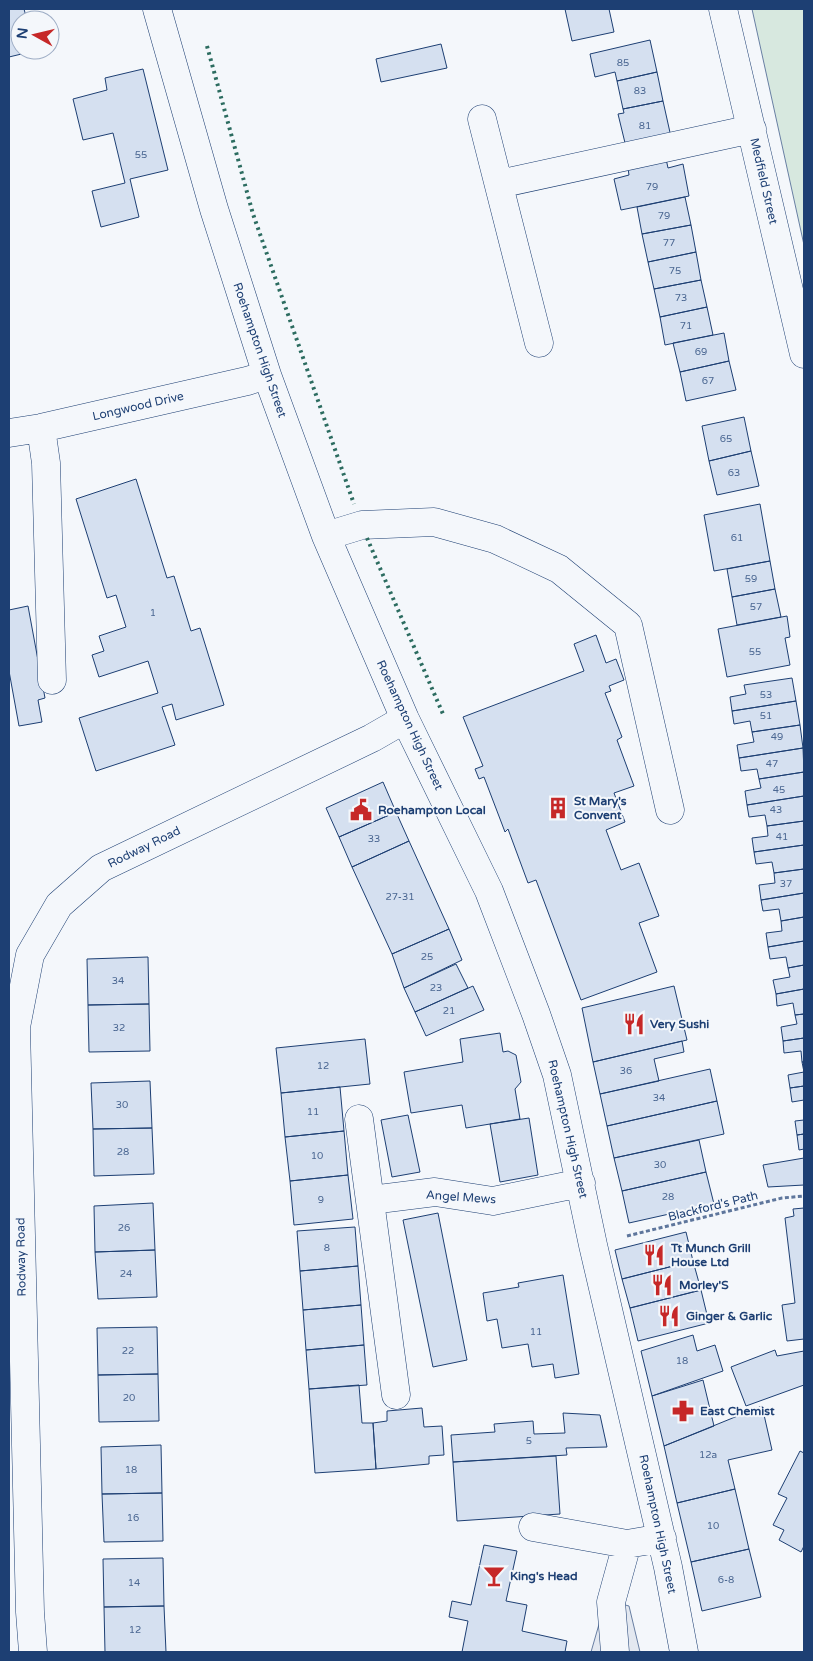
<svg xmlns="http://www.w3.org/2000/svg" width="813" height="1661" viewBox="0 0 813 1661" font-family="'Varela Round',sans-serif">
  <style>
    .green { fill: #d7e8df; stroke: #687fa3 }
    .parking { fill: #e3e8f0; stroke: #687fa3 }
    .building { fill: #d5e0f0; stroke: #1d3f73 }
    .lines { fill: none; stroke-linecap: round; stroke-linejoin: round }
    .minor-casing { stroke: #1d3f73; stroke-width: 29 }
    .path { stroke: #5e769c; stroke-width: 3; stroke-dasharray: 4 2.5; stroke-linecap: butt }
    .minor { stroke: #f4f7fb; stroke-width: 28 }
    .hedge { stroke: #2c6c60; stroke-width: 4; stroke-dasharray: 2.5 4; stroke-linecap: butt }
    .labels { text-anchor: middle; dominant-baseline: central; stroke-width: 4; stroke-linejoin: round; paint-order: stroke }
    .number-label { font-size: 10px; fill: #4b6792 }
    .street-label { font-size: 12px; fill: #1d3f73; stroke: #f4f7fb }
    .poi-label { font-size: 12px; font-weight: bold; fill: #1d3f73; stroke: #f4f7fb; text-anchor: start }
  </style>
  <rect width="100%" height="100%" fill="#f4f7fb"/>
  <path class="green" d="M752,9H804V245Z"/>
  <path class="parking" d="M606,1600L629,1606L640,1652H591Z"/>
  <path class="building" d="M9,9H24L27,20H20V50H34V51L9,57Z
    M565,9H609L614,32L572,41Z
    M650,40L657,72L617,81L615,72L595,77L590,54Z
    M441,44L447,68L381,82L376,59Z
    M143,69L168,170L130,179L139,217L101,227L92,191L125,183L113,133L83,140L73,99L107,90L105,78Z
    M657,72L663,101L623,109L617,81Z
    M663,101L671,137L626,147L618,114L624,113L623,109Z
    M665,154L668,168L683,164L689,196L621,210L614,179L629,175L627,162Z
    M685,197L691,225L642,234L637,207Z
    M691,225L696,252L648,262L642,234Z
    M696,252L701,280L654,289L648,262Z
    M701,280L707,307L660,317L654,289Z
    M707,307L713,335L665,345L660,317Z
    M724,333L729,361L680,372L673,343Z
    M729,361L736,390L686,401L680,372Z
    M744,417L751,451L709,461L702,426Z
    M751,451L759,486L717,495L709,461Z
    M136,479L167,578L174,576L191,631L200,628L224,705L176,720L172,704L162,707L175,745L96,771L79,718L158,693L148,661L99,677L92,655L104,651L99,636L126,627L116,595L107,598L76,499Z
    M760,504L770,561L714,571L704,515Z
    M770,561L775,589L732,597L727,569Z
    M775,589L781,617L737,625L732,597Z
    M28,606L45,698L38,700L42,722L19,726L9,671V610Z
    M787,616L790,637L785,638L790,665L727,677L718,629Z
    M596,635L606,663L616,659L624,680L609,686L611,691L605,693L622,737L617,740L634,786L614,793L625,822L606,830L621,870L639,863L659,916L639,923L657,972L581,1000L536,880L528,883L508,829L505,832L484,777L479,779L475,769L483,766L463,717L584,671L574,644Z
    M792,678L796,701L732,711L730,697L746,694L744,685Z
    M796,701L800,725L752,732L750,721L734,724L732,711Z
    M800,725L803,748L739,758L737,745L754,742L752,732Z
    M803,748L804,772L759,779L757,769L741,771L739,758Z
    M804,772V796L747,805L745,791L761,788L759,779Z
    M383,782L396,812L339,837L326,808Z
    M804,796V821L767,826L765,815L749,817L747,805Z
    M396,812L409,841L352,867L339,837Z
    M804,821V845L754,852L752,838L768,836L767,826Z
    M409,841L449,929L392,954L352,867Z
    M804,845V869L774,873L772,862L756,864L754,852Z
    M804,869V893L761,900L759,885L775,883L774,873Z
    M804,893V917L781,921L779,909L763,911L761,900Z
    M804,917V941L768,947L766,933L782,931L781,921Z
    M449,929L462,960L404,988L392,954Z
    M804,941V965L788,968L786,957L770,959L768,947Z
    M148,957L149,1004L88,1005L87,959Z
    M456,964L468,988L415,1012L404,988Z
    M804,965V989L776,994L773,980L790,977L788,968Z
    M473,986L484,1010L426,1036L415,1012Z
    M674,986L687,1040L593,1062L582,1008Z
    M804,989V1014L795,1015L793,1003L777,1006L776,994Z
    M149,1004L150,1051L89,1052L88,1005Z
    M804,1014V1038L783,1041L781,1027L797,1024L795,1015Z
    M500,1033L503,1052L508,1051L516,1055L521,1082L515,1089L520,1119L466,1128L462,1105L411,1113L404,1072L463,1062L460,1039Z
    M804,1038V1062H802L801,1051L784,1053L783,1041Z
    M365,1039L370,1084L281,1093L276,1048Z
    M682,1041L684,1052L654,1059L659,1081L600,1094L593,1062Z
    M802,1062H804V1086L790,1088L788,1075L804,1072Z
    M710,1069L717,1101L607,1126L600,1094Z
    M150,1081L152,1128L93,1129L91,1083Z
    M804,1086V1100L792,1102L790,1088Z
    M340,1087L344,1131L285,1137L281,1093Z
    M717,1101L724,1134L614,1158L607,1126Z
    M408,1115L420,1172L392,1177L381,1120Z
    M529,1118L538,1175L500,1182L490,1124Z
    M804,1120V1134L797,1135L795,1121Z
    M152,1128L154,1174L94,1176L93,1129Z
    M344,1131L348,1175L290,1181L285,1137Z
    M804,1134V1149L799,1150L797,1135Z
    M699,1140L706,1172L622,1191L614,1158Z
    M804,1158V1185L768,1187L763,1165Z
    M706,1172L714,1204L629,1223L622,1191Z
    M348,1175L353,1219L294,1225L290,1181Z
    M153,1203L155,1250L95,1252L94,1206Z
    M804,1208V1339L787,1341L782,1305L795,1303L785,1218L794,1216L793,1209Z
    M438,1213L467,1360L433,1367L403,1220Z
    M355,1227L358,1266L300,1271L297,1231Z
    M686,1232L693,1261L622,1279L615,1250Z
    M155,1250L157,1297L98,1299L95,1252Z
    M693,1261L701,1290L630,1308L622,1279Z
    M358,1266L361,1305L303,1310L300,1271Z
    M563,1275L579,1374L555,1378L553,1364L532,1367L528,1344L502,1348L497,1319L487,1321L483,1293L519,1287L518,1283Z
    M701,1290L709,1323L638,1341L630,1308Z
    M361,1305L364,1345L306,1350L303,1310Z
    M157,1327L158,1374L98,1375L97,1328Z
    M693,1335L697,1351L715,1345L723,1371L652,1396L641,1351Z
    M364,1345L367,1385L309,1389L306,1350Z
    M775,1350L777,1356L804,1351V1385L746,1406L731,1367Z
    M158,1374L159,1421L99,1422L98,1375Z
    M703,1380L714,1426L664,1446L652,1396Z
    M359,1385L362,1423H373L376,1469L315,1473L309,1389Z
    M762,1406L772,1450L728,1460L735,1489L677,1503L664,1446Z
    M422,1408L424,1427L442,1426L444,1455L429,1456V1464L376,1469L373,1423L387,1421V1411Z
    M563,1413L600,1415L607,1447L566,1448L567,1455L453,1462L451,1435L495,1432L494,1424L533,1421L534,1434L565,1433Z
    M161,1445L162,1493L102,1494L101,1447Z
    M800,1451L804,1453V1546L801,1552L779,1540L784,1530L773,1525L787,1498L778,1494Z
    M556,1456L560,1514L457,1521L453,1462Z
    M735,1489L749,1549L691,1562L677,1503Z
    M162,1493L163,1541L104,1542L102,1494Z
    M484,1545L517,1551L506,1601L527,1605L522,1631L567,1641L565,1652H462L468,1621L449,1617L452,1601L471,1605Z
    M749,1549L761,1597L702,1611L691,1562Z
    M163,1558L164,1606L104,1607L103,1559Z
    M164,1606L166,1652H105L104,1607Z"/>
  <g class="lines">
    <g class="minor-casing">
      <path id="minor" d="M157,9L214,209L267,375L326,536L405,719L489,891L536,1014L557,1075L593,1245L668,1567L684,1652
        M723,9L804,354
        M482,119L539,343
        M499,184L752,129
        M41,428L46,463L52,680
        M9,433L41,428L247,381L267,375
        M326,536L362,525L434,522L495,539L559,569L628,625L670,810
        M359,1119L396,1395
        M371,1200L435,1192L493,1201L581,1183
        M533,1527L627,1544L662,1538
        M33,1652L30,1612L16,1027L30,955L59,905L101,868L372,738L405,719
        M615,1652L611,1602L627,1544"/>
    </g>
    <path class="path" d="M627,1236L782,1198L804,1196"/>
    <use href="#minor" class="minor"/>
    <path class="hedge" d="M207,46L253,214L354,504
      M367,538L443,714"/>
  </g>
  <defs>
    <g id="building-bare" transform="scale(1.725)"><path d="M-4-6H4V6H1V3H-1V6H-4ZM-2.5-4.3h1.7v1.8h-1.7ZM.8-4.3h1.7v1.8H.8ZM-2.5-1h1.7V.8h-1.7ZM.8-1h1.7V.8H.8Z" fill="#c62828" stroke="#f4f7fb" stroke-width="2.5" paint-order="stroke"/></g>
    <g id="civic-bare" transform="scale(1.725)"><path d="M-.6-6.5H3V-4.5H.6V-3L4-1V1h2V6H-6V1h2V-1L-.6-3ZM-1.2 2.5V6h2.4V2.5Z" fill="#c62828" stroke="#f4f7fb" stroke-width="2.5" paint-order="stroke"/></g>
    <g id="restaurant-bare" transform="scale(1.725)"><path d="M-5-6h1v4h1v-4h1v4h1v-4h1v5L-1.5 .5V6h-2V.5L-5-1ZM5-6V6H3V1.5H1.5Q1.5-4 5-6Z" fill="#c62828" stroke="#f4f7fb" stroke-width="2.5" paint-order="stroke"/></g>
    <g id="pharmacy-bare" transform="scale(1.725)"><path d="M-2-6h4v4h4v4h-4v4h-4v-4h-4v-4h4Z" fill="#c62828" stroke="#f4f7fb" stroke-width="2.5" paint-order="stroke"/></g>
    <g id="bar-bare" transform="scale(1.725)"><path d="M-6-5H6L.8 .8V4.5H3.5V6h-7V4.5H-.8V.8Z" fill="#c62828" stroke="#f4f7fb" stroke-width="2.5" paint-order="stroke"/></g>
  </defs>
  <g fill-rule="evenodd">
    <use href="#building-bare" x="558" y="808"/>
    <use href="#civic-bare" x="361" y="810"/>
    <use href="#restaurant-bare" x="634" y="1024"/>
    <use href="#restaurant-bare" x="654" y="1255"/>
    <use href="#restaurant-bare" x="662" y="1285"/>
    <use href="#restaurant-bare" x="669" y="1316"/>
    <use href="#pharmacy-bare" x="683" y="1411"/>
    <use href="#bar-bare" x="494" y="1576"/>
  </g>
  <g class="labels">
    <g class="number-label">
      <text x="623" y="63">85</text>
      <text x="640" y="91">83</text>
      <text x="645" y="126">81</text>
      <text x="141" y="155">55</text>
      <text x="652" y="187">79</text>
      <text x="664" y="216">79</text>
      <text x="669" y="243">77</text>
      <text x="675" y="271">75</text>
      <text x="681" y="298">73</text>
      <text x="686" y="326">71</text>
      <text x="701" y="352">69</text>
      <text x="708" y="381">67</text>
      <text x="726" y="439">65</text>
      <text x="734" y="473">63</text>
      <text x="737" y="538">61</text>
      <text x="751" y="579">59</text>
      <text x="756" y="607">57</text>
      <text x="153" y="613">1</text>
      <text x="755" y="652">55</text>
      <text x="766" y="695">53</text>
      <text x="766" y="716">51</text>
      <text x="777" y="737">49</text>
      <text x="772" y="764">47</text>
      <text x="779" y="790">45</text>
      <text x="776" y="810">43</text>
      <text x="782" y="837">41</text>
      <text x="374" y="839">33</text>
      <text x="786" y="884">37</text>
      <text x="400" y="897">27-31</text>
      <text x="427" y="957">25</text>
      <text x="118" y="981">34</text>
      <text x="436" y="988">23</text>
      <text x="449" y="1011">21</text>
      <text x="119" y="1028">32</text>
      <text x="323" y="1066">12</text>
      <text x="626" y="1071">36</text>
      <text x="659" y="1098">34</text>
      <text x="122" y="1105">30</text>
      <text x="313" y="1112">11</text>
      <text x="123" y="1152">28</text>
      <text x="317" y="1156">10</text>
      <text x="660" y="1165">30</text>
      <text x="668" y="1197">28</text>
      <text x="321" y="1200">9</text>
      <text x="124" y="1228">26</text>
      <text x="327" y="1248">8</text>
      <text x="126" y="1274">24</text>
      <text x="536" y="1332">11</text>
      <text x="128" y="1351">22</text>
      <text x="682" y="1361">18</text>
      <text x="129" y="1398">20</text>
      <text x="529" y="1441">5</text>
      <text x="708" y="1455">12a</text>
      <text x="131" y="1470">18</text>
      <text x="133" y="1518">16</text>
      <text x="713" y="1526">10</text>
      <text x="726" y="1580">6-8</text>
      <text x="134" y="1583">14</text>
      <text x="135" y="1630">12</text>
    </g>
    <g class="street-label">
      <text transform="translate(764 181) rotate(77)">Medfield Street</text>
      <text transform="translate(260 350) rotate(71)">Roehampton High Street</text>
      <text transform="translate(138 406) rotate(-13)">Longwood Drive</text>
      <text transform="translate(410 725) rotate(65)">Roehampton High Street</text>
      <text transform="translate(144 847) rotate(-26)">Rodway Road</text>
      <text transform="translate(568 1129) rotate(77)">Roehampton High Street</text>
      <text transform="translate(461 1197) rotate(4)">Angel Mews</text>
      <text transform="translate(713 1206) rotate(-14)">Blackford's Path</text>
      <text transform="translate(21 1257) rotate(-91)">Rodway Road</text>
      <text transform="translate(658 1524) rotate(78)">Roehampton High Street</text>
    </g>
    <g class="poi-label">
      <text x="574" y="801">St Mary's<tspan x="574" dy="14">Convent</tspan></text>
      <text x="378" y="810">Roehampton Local</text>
      <text x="650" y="1024">Very Sushi</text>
      <text x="671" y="1248">Tt Munch Grill<tspan x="671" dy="14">House Ltd</tspan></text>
      <text x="679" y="1285">Morley'S</text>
      <text x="686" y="1316">Ginger &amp; Garlic</text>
      <text x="700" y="1411">East Chemist</text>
      <text x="510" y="1576">King's Head</text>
    </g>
  </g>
  <rect width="813" height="1661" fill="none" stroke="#1d3f73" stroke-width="20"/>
  <g transform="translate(35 35) rotate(278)"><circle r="24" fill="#f4f7fb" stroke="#9eadc5"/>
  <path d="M0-4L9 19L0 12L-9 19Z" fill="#c62828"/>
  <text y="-8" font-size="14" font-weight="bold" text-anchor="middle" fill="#1d3f73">N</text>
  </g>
</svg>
